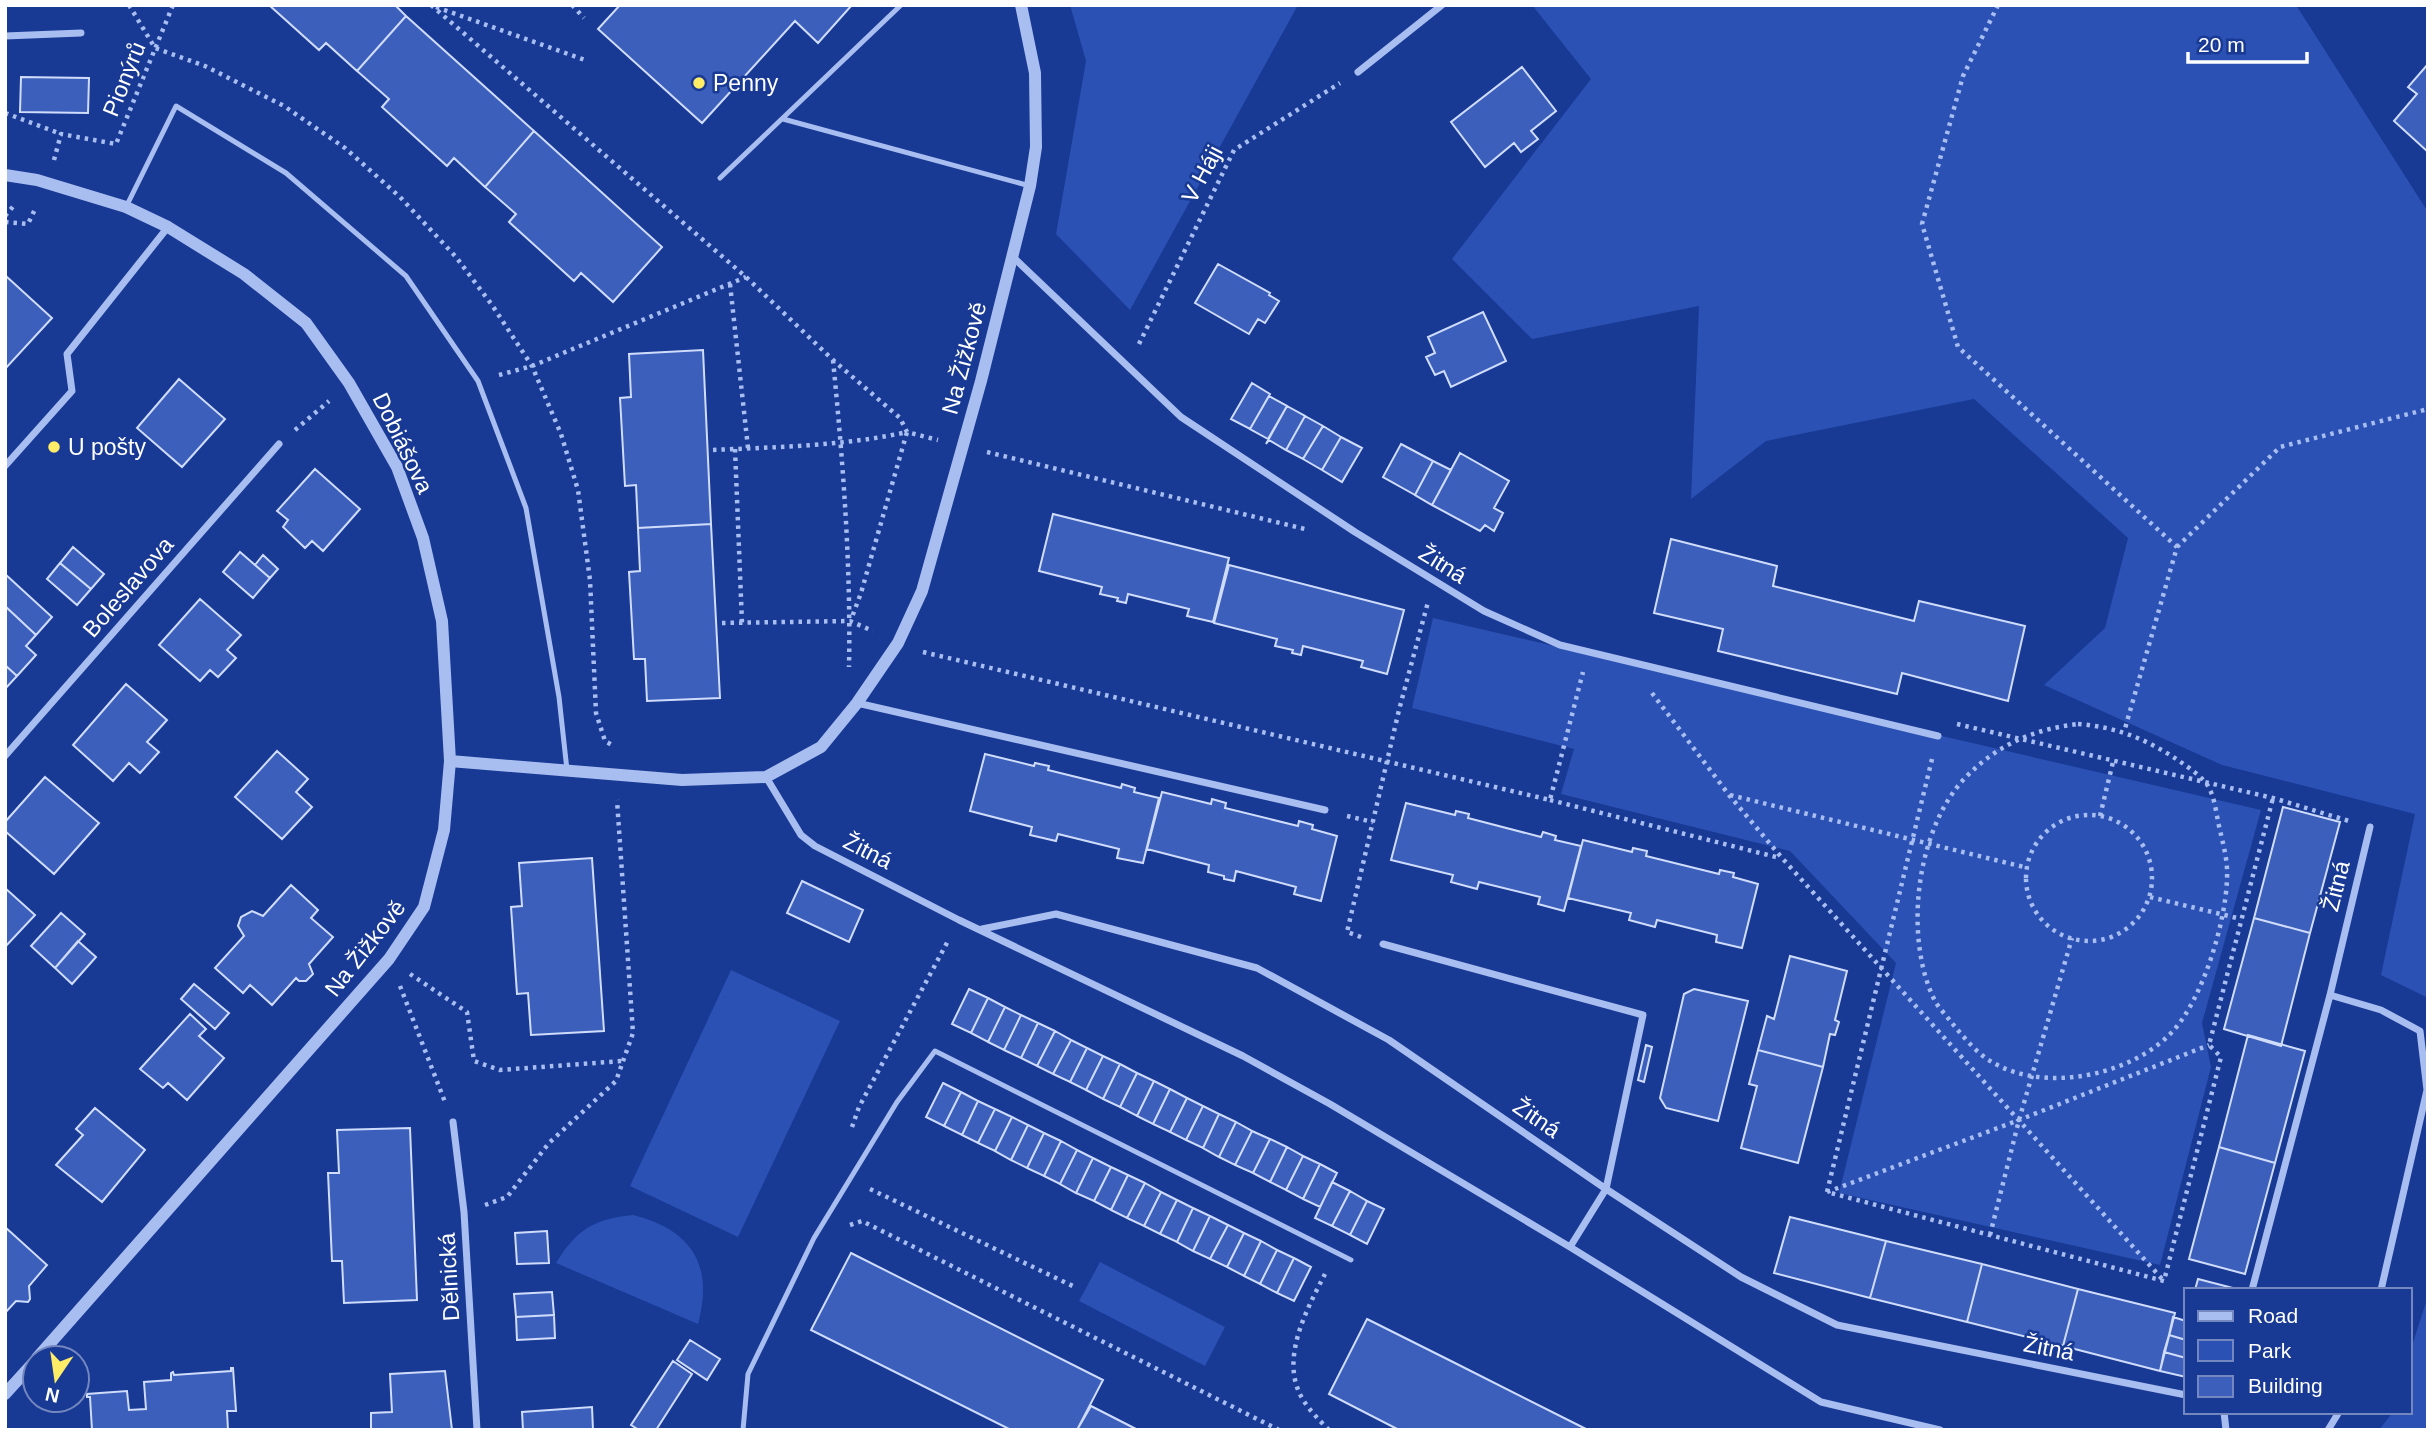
<svg xmlns="http://www.w3.org/2000/svg" width="2433" height="1435" viewBox="0 0 2433 1435" font-family="Helvetica,sans-serif">
  <style>
    .green { fill: #2a51b3 }
    .building { fill: #3c5fbb; stroke: #cfdcfb; stroke-width: 2 }
    .lines { fill: none; stroke-linecap: round; stroke-linejoin: round }
    .path { stroke: #a8bdf0; stroke-width: 4.5; stroke-dasharray: 3.5 5; stroke-linecap: butt }
    .service { stroke: #a8bdf0; stroke-width: 5 }
    .minor { stroke: #a8bdf0; stroke-width: 7 }
    .tertiary { stroke: #a8bdf0; stroke-width: 12 }
    .poi-dot { fill: #ffed68; stroke: #183994; stroke-width: 2.5 }
    .labels { text-anchor: middle; dominant-baseline: central; stroke-width: 5; stroke-linejoin: round; paint-order: stroke }
    .street-label { font-size: 23px; fill: #fff; stroke: #183994 }
    .poi-label { font-size: 23px; fill: #fff; stroke: #183994; text-anchor: start }
  </style>
  <rect width="100%" height="100%" fill="#183994"/>
  <path class="green" d="M1070,5H1298L1130,310L1056,234L1086,61Z
    M1532,5H2296L2428,212V998L2381,975L2415,814L2222,765L2044,685L2105,628L2128,538L1974,399L1766,441L1691,499L1699,306L1532,339L1452,259L1591,79Z
    M1433,618L2261,810L2202,1023L2211,1067L2160,1265L1839,1193L1896,963L1790,851L1561,794L1574,749L1412,708Z
    M731,970L840,1021L738,1237L630,1186Z
    M633,1215C692,1230 714,1265 698,1324L556,1263C577,1229 594,1219 633,1215Z
    M1100,1262L1225,1327L1205,1366L1079,1301Z
    M2428,1296V1430H2379L2393,1412H2410V1352Z"/>
  <path class="building" d="M269,5H395L406,16L357,71L326,43L319,50Z
    M620,5H852L818,43L795,21L702,123L598,29Z
    M406,16L534,131L485,187L454,158L447,166L382,107L389,99L357,71Z
    M2428,64V152L2394,121L2417,94L2408,87Z
    M1522,67L1556,111L1531,131L1538,139L1521,152L1514,143L1485,167L1451,122Z
    M21,77L89,78L88,113L20,112Z
    M534,131L662,247L613,302L581,273L574,281L509,222L516,214L485,187Z
    M1218,264L1270,293L1269,295L1279,301L1265,323L1258,319L1249,334L1195,303Z
    M7,277L52,318L5,369V278Z
    M1483,312L1506,361L1451,387L1444,371L1435,375L1426,357L1435,353L1428,337Z
    M703,350L711,524L638,528L636,485L625,486L620,398L631,397L629,354Z
    M179,379L225,419L182,467L137,428Z
    M1252,383L1270,394L1250,429L1231,419Z
    M1269,396L1287,406L1268,439L1250,429Z
    M1287,406L1305,416L1286,450L1269,440L1266,444Z
    M1305,416L1323,426L1303,459L1286,450Z
    M1323,426L1341,437L1322,470L1303,459Z
    M1341,437L1362,448L1342,482L1322,470Z
    M1401,444L1433,461L1415,495L1383,477Z
    M1460,453L1509,481L1494,508L1503,513L1494,531L1485,525L1480,531L1432,505Z
    M1433,461L1451,470L1432,505L1415,495Z
    M315,469L360,509L323,551L312,541L305,548L283,527L288,520L277,511Z
    M1053,514L1229,558L1213,622L1187,616L1189,609L1128,594L1126,603L1117,601L1118,598L1100,594L1102,587L1039,571Z
    M711,524L720,698L647,701L645,659H634L629,572L640,571L638,528Z
    M1671,539L1777,566L1773,586L1914,621L1919,601L2025,626L2008,701L1902,673L1897,694L1718,651L1723,629L1654,613Z
    M73,547L104,574L91,589L60,563Z
    M240,552L270,578L253,598L223,572Z
    M263,555L278,569L270,578L255,565Z
    M60,563L91,589L77,605L47,579Z
    M1229,565L1404,610L1387,674L1361,667L1363,661L1303,646L1301,655L1292,653L1293,650L1275,646L1277,639L1214,623Z
    M5,574L52,617L36,635L5,606Z
    M200,599L241,635L227,650L236,658L218,677L210,670L200,681L159,645Z
    M5,606L36,635L26,646L36,655L17,676L5,665Z
    M5,665L17,676L5,689Z
    M126,684L167,720L147,742L159,752L140,773L129,763L113,781L73,745Z
    M277,751L308,779L296,792L312,807L282,839L235,797Z
    M985,754L1034,766L1035,763L1049,766L1048,770L1121,788L1122,784L1135,788L1134,792L1159,798L1143,863L1117,858L1119,849L1058,834L1056,841L1030,835L1032,827L970,811Z
    M45,777L99,823L54,874L5,831V822Z
    M1162,792L1211,804L1212,799L1226,803L1225,808L1298,826L1299,821L1313,825L1312,829L1337,836L1321,901L1294,894L1296,887L1236,871L1234,881L1224,879V876L1208,872L1209,865L1147,849Z
    M1406,803L1455,815L1456,811L1469,814L1468,818L1541,837L1543,832L1556,836L1555,840L1581,846L1564,911L1538,904L1540,897L1479,882L1477,889L1451,882L1453,875L1391,860Z
    M2283,807L2340,822L2310,933L2254,918Z
    M1583,840L1632,852L1633,848L1647,851L1646,856L1719,874L1720,870L1734,873L1733,877L1758,884L1742,948L1716,942L1717,935L1657,920L1655,927L1629,920L1631,913L1568,898Z
    M592,858L604,1031L531,1035L528,993L517,994L511,907L522,906L519,863Z
    M802,881L863,910L849,942L787,913Z
    M291,885L318,910L311,918L333,937L309,964L313,974L306,981H299L296,978L272,1005L250,985L243,993L215,968L244,936L238,926L241,917L252,911L263,916Z
    M5,888L35,915L5,947Z
    M61,913L85,934L55,968L31,946Z
    M2254,918L2310,933L2281,1046L2224,1029Z
    M78,941L96,957L72,984L55,968Z
    M1790,956L1847,971L1835,1020L1839,1022L1835,1035L1830,1034L1823,1067L1758,1050L1767,1016L1774,1019Z
    M194,984L229,1013L215,1029L181,999Z
    M969,989L988,998L971,1033L952,1024Z
    M1694,989L1748,1001L1718,1121L1666,1108L1660,1098L1684,994Z
    M988,998L1005,1007L988,1042L971,1033Z
    M1005,1007L1021,1015L1004,1050L988,1042Z
    M190,1014L206,1029L199,1036L224,1058L187,1100L168,1083L163,1088L140,1069Z
    M1021,1015L1038,1023L1021,1058L1004,1050Z
    M1038,1023L1055,1031L1037,1066L1021,1058Z
    M1055,1031L1071,1040L1053,1074L1037,1066Z
    M2248,1035L2305,1051L2275,1163L2219,1147Z
    M1071,1040L1087,1048L1070,1082L1053,1074Z
    M1646,1045L1652,1047L1644,1082L1638,1080Z
    M1087,1048L1103,1056L1086,1090L1070,1082Z
    M1758,1050L1823,1067L1798,1163L1741,1148L1757,1086L1749,1084Z
    M1103,1056L1120,1064L1103,1099L1086,1090Z
    M1120,1064L1137,1073L1120,1107L1103,1099Z
    M1137,1073L1154,1081L1137,1116L1120,1107Z
    M1154,1081L1170,1089L1153,1124L1137,1116Z
    M943,1083L961,1092L944,1126L926,1117Z
    M1170,1089L1187,1098L1170,1132L1153,1124Z
    M961,1092L978,1101L962,1135L944,1126Z
    M1187,1098L1203,1106L1186,1140L1170,1132Z
    M978,1101L995,1109L978,1143L962,1135Z
    M1203,1106L1219,1114L1203,1148L1186,1140Z
    M95,1108L145,1150L102,1202L56,1165L83,1135L76,1129Z
    M995,1109L1012,1117L995,1151L978,1143Z
    M1219,1114L1236,1122L1219,1157L1203,1148Z
    M1012,1117L1028,1125L1011,1160L995,1151Z
    M1236,1122L1252,1131L1235,1165L1219,1157Z
    M1028,1125L1044,1133L1027,1168L1011,1160Z
    M410,1128L417,1300L344,1303L342,1261H332L328,1173H339L337,1130Z
    M1252,1131L1270,1139L1253,1173L1235,1165Z
    M1044,1133L1061,1141L1044,1176L1027,1168Z
    M1270,1139L1287,1147L1270,1182L1253,1173Z
    M1061,1141L1077,1150L1060,1184L1044,1176Z
    M1287,1147L1303,1156L1286,1190L1270,1182Z
    M2219,1147L2275,1163L2245,1274L2189,1259Z
    M1077,1150L1093,1158L1076,1193L1060,1184Z
    M1303,1156L1320,1164L1303,1199L1286,1190Z
    M1093,1158L1111,1167L1094,1201L1076,1193Z
    M1320,1164L1337,1173L1320,1207L1303,1199Z
    M1111,1167L1128,1175L1111,1210L1094,1201Z
    M1128,1175L1145,1183L1127,1218L1111,1210Z
    M1332,1182L1350,1191L1332,1226L1315,1218Z
    M1145,1183L1161,1192L1144,1226L1127,1218Z
    M1350,1191L1367,1201L1350,1235L1332,1226Z
    M1161,1192L1177,1200L1160,1234L1144,1226Z
    M1177,1200L1193,1208L1177,1242L1160,1234Z
    M1367,1201L1384,1209L1367,1244L1350,1235Z
    M1193,1208L1210,1216L1193,1251L1177,1242Z
    M1210,1216L1228,1225L1210,1259L1193,1251Z
    M1790,1217L1886,1241L1870,1298L1774,1273Z
    M1228,1225L1244,1233L1227,1267L1210,1259Z
    M5,1227L47,1265L29,1286L30,1299L28,1302L16,1301L5,1313Z
    M547,1231L549,1263L517,1264L515,1233Z
    M1244,1233L1261,1241L1244,1276L1227,1267Z
    M1261,1241L1277,1250L1260,1284L1244,1276Z
    M1886,1241L1982,1264L1967,1322L1870,1298Z
    M1277,1250L1294,1258L1277,1293L1260,1284Z
    M851,1253L1103,1380L1077,1430H1011L811,1330Z
    M1294,1258L1311,1267L1294,1301L1277,1293Z
    M1982,1264L2078,1289L2063,1346L1967,1322Z
    M2198,1279L2233,1288V1290H2195Z
    M2078,1289L2175,1313L2160,1371L2063,1346Z
    M552,1292L554,1315L516,1317L514,1294Z
    M554,1315L555,1338L517,1340L516,1317Z
    M2173,1317L2186,1321V1340L2169,1335Z
    M1367,1319L1453,1362L1588,1430H1399L1329,1394Z
    M2169,1335L2186,1340V1358L2164,1352Z
    M690,1340L720,1359L707,1380L677,1360Z
    M2164,1352L2186,1358V1377L2160,1371Z
    M673,1361L692,1374L656,1430H639L631,1425Z
    M231,1368H233L236,1411H227L228,1430H92L90,1397H87V1394L127,1391L129,1410L146,1409L144,1382L171,1380V1373L173,1372L174,1375L231,1371Z
    M445,1371L452,1430H371V1413L392,1412L390,1374Z
    M1091,1406L1138,1430H1077Z
    M592,1407L593,1430H523L522,1412Z"/>
  <g class="lines">
    <path class="path" d="M129,5L155,48L205,66L284,106L345,148L400,197L456,257L492,305L532,366L561,434L578,490L590,580L596,713L605,741L612,745
      M431,5L746,277L833,360L900,418L907,432L938,440
      M572,5L584,18
      M1998,5L1963,76L1922,224L1958,347L2177,547L2124,732
      M436,7L585,60
      M5,113L61,134
      M54,160L61,134L116,144L173,5
      M5,216L16,203
      M5,222L28,224L36,207
      M730,284L748,448
      M1139,344L1234,150L1340,83
      M833,360C843,462 851,565 849,667
      M499,375L532,366L746,277
      M295,430L329,401
      M735,449L742,623
      M713,450C777,447 844,446 907,432L861,593L852,617
      M987,452L1305,529
      M2177,547L2280,447L2428,409
      M722,623L850,621L873,631
      M923,652L1550,800L1583,672
      M1652,693L1729,795L1782,858L2163,1280
      M1957,724L2273,798L2349,821
      M2078,724C2119,727 2151,741 2185,765C2192,770 2203,778 2208,786C2215,798 2216,813 2219,826C2223,844 2228,860 2227,878C2226,922 2203,998 2173,1031C2133,1075 2045,1094 1992,1062C1976,1053 1963,1036 1951,1022C1946,1015 1939,1008 1935,1001C1903,938 1916,828 1966,777C1997,745 2034,729 2078,724Z
      M1932,759L1827,1192L2164,1281L2221,1057L2209,1045L2273,798
      M1730,795L2028,868
      M1550,800L1780,858
      M2026 878a63 63 0 1 1 126 0a63 63 0 1 1-126 0Z
      M1347,816L1373,822
      M2100,816L2113,762
      M2150,897L2241,919
      M1361,937L1347,932L1399,710L1428,602
      M410,974L467,1012L474,1061L500,1070L622,1061
      M400,986L445,1102
      M852,1127L859,1107L949,939
      M870,1189L1077,1288
      M1827,1192L2019,1120L2209,1045
      M485,1205L507,1197L549,1143L616,1081L633,1033L617,800
      M850,1225L862,1221L1279,1430
      M1990,1235L2019,1120L2072,938
      M1325,1274C1308,1307 1282,1354 1299,1392C1305,1406 1319,1420 1329,1430"/>
    <path class="service" d="M783,119L1030,186
      M720,178L901,5
      M126,207L176,106L286,173L406,276L478,381L526,508L559,697L567,770
      M743,1430L748,1374L814,1238L897,1102L935,1051L1351,1260"/>
    <path class="minor" d="M5,36L81,33
      M1358,72L1442,5
      M1013,257L1181,417L1355,532L1484,611L1560,645L1938,736
      M5,466L72,391L67,354L168,227
      M857,703L1325,810
      M5,756L279,444
      M766,777L801,835L815,846L959,920L1243,1056L1330,1104L1570,1247L1821,1402L1940,1430
      M982,929L1056,914L1257,968L1389,1040L1606,1189L1643,1015L1383,944
      M2330,995L2381,1010L2420,1031L2427,1090L2381,1290
      M453,1122L464,1212L477,1430
      M1570,1247L1606,1189L1741,1277L1837,1325L2186,1395
      M2252,1290L2330,995L2370,827
      M2224,1412L2226,1430
      M2328,1430L2339,1412"/>
    <path class="tertiary" d="M5,175L37,180L126,207L168,227L244,274L306,323L349,383L397,467L423,538L442,621L450,761L444,830L424,907L389,959L37,1358
      M450,761L682,780L766,777L821,747L857,703L898,643L922,591L981,381L1030,186L1036,147L1035,73L1021,5
      M5,1394L35,1361"/>
  </g>
  <g class="poi-dot">
    <circle cx="699" cy="83" r="7"/>
    <circle cx="54" cy="447" r="7"/>
  </g>
  <g class="labels">
    <g class="street-label">
      <text transform="translate(124 79) rotate(-68)">Pionýrů</text>
      <text transform="translate(1202 174) rotate(-62)">V Háji</text>
      <text transform="translate(964 358) rotate(-75)">Na Žižkově</text>
      <text transform="translate(403 443) rotate(64)">Dobiášova</text>
      <text transform="translate(1443 564) rotate(32)">Žitná</text>
      <text transform="translate(128 587) rotate(-49)">Boleslavova</text>
      <text transform="translate(868 851) rotate(27)">Žitná</text>
      <text transform="translate(2336 886) rotate(-76)">Žitná</text>
      <text transform="translate(365 948) rotate(-52)">Na Žižkově</text>
      <text transform="translate(1537 1118) rotate(34)">Žitná</text>
      <text transform="translate(449 1277) rotate(-93)">Dělnická</text>
      <text transform="translate(2049 1348) rotate(11)">Žitná</text>
    </g>
    <g class="poi-label">
      <text x="713" y="83">Penny</text>
      <text x="68" y="447">U pošty</text>
    </g>
  </g>
  <rect width="2433" height="1435" fill="none" stroke="#ffffff" stroke-width="14"/>
  <rect x="2184" y="1288" width="228" height="126" fill="#183994" stroke="#7488bf" stroke-width="2"/>
  <rect x="2198" y="1311" width="35" height="10" fill="#a8bdf0" stroke="#7488bf" stroke-width="2"/>
  <text x="2248" y="1323" font-size="21" fill="#ffffff">Road</text>
  <rect x="2198" y="1340" width="35" height="21" fill="#2a51b3" stroke="#7488bf" stroke-width="2"/>
  <text x="2248" y="1358" font-size="21" fill="#ffffff">Park</text>
  <rect x="2198" y="1376" width="35" height="21" fill="#3c5fbb" stroke="#7488bf" stroke-width="2"/>
  <text x="2248" y="1393" font-size="21" fill="#ffffff">Building</text>
  <g transform="translate(56 1379) rotate(193)"><circle r="33" fill="#183994" stroke="#7488bf" stroke-width="2"/>
  <path d="M0-5L12 26L0 18L-12 26Z" fill="#ffed68"/>
  <text y="-10" font-size="19" font-weight="bold" text-anchor="middle" fill="#ffffff">N</text>
  </g>
  <path d="M2188 52v10h119v-10" fill="none" stroke="#ffffff" stroke-width="3.5"/>
  <text x="2198" y="52" font-size="21" fill="#ffffff" stroke="#183994" stroke-width="5" paint-order="stroke">20 m</text>
</svg>
